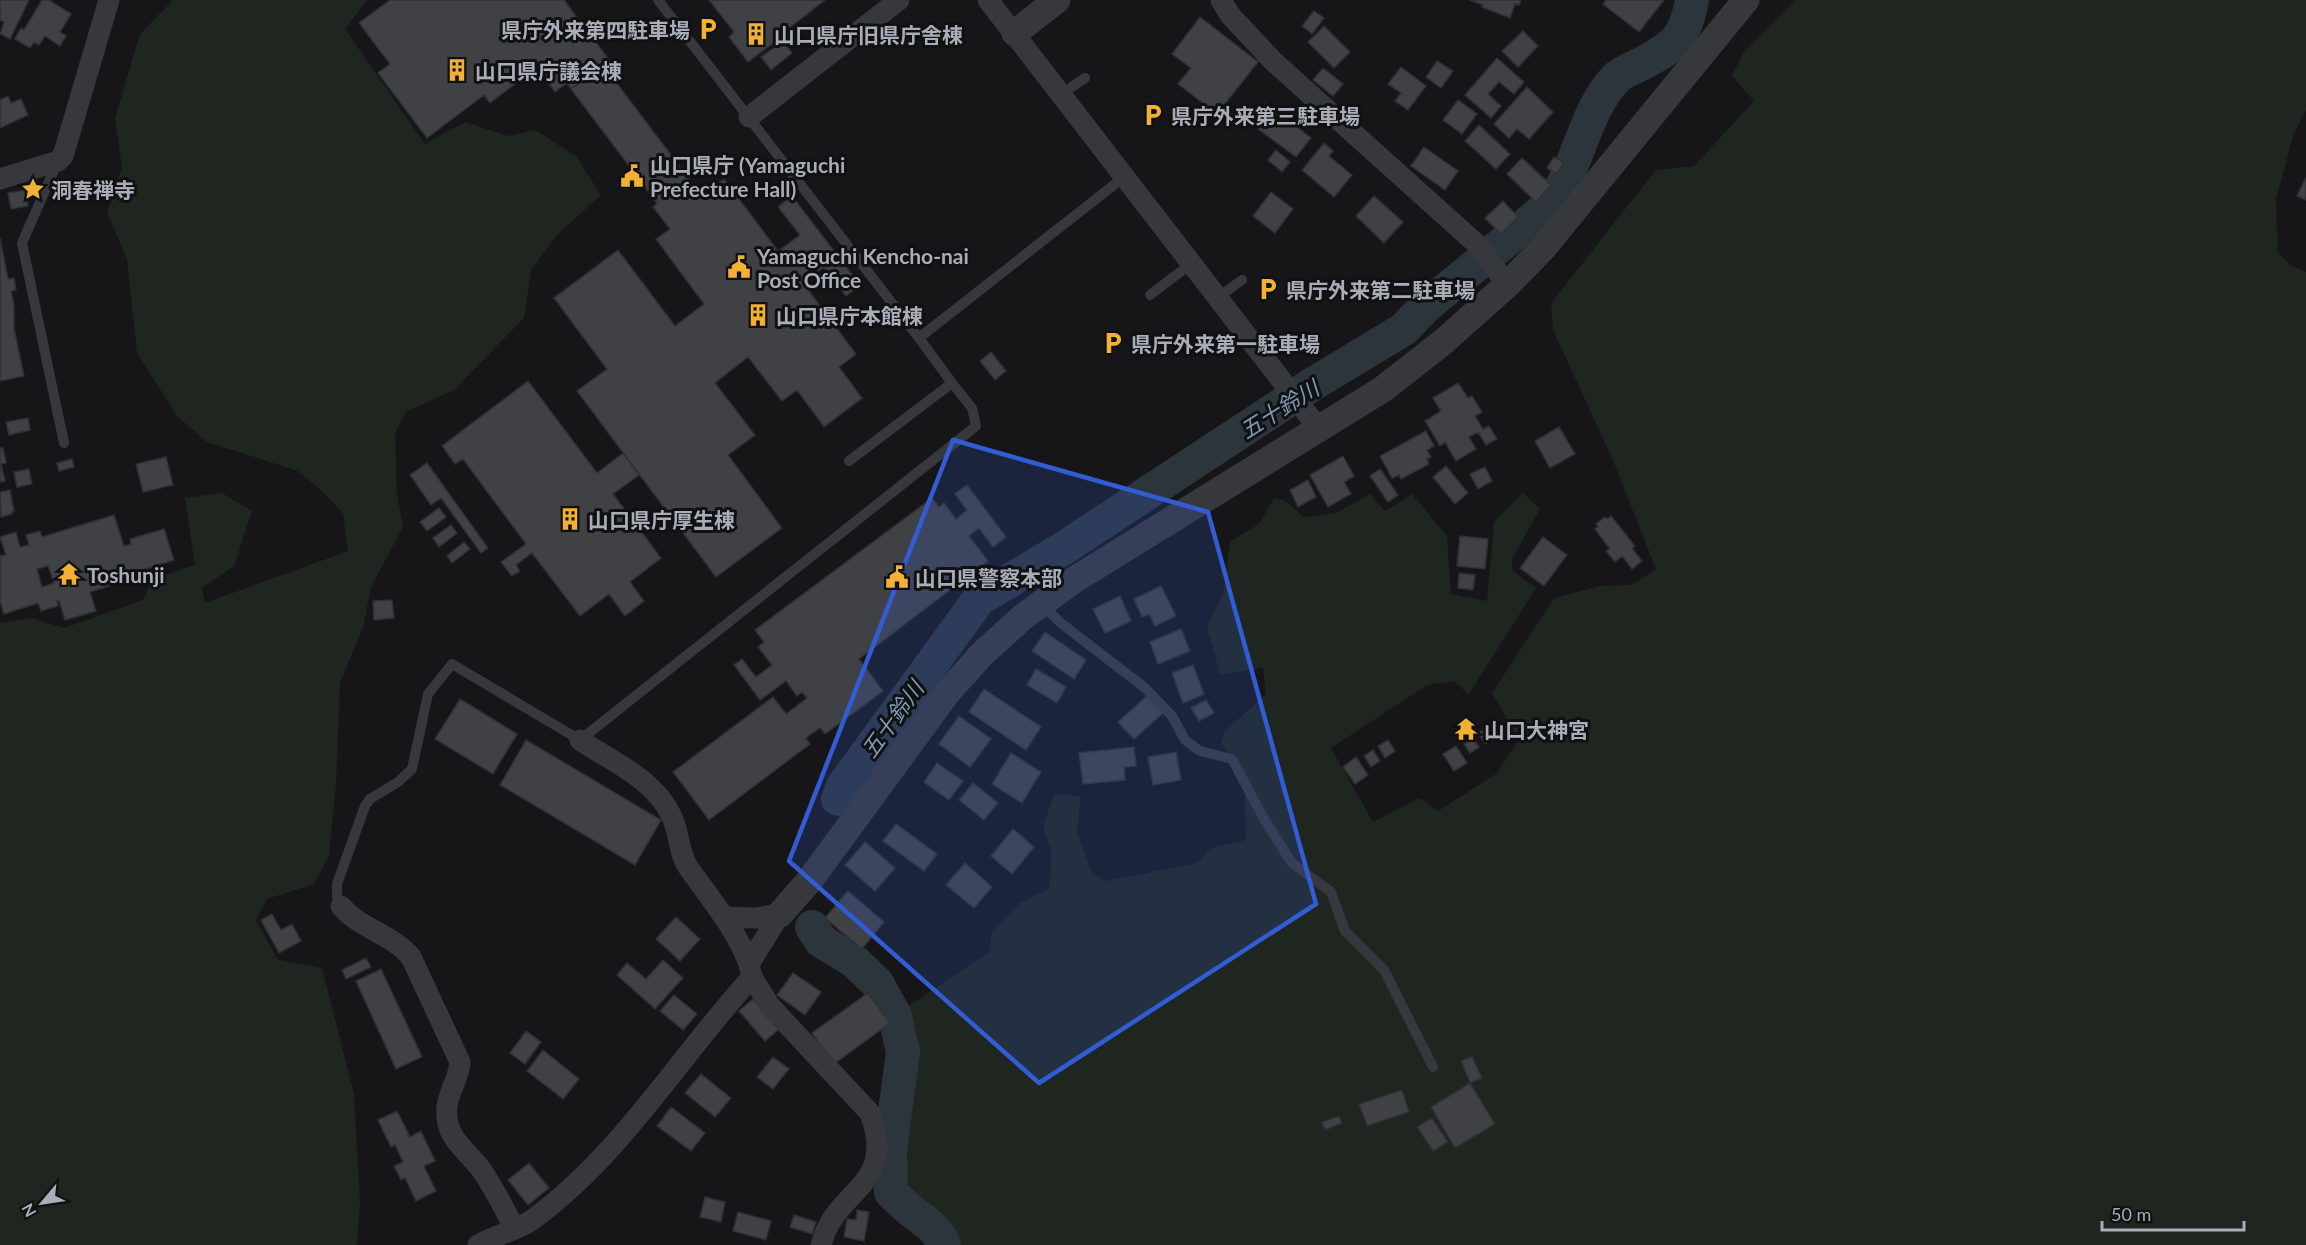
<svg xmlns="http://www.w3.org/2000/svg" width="2306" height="1245" viewBox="0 0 2306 1245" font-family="Lato,'Noto Sans JP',sans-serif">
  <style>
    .green { fill: #1e261f }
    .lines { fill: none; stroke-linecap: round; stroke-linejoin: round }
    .river { stroke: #2c353c; stroke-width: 34 }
    .building { fill: #404145; stroke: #303034; stroke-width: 1.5; fill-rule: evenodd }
    .service { stroke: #37383d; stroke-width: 10 }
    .minor { stroke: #37383d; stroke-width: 21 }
    .tertiary { stroke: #37383d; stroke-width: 27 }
    .marked { fill: #325cd3; fill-opacity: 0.2; stroke: #325cd3; stroke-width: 4.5; stroke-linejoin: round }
    .labels { text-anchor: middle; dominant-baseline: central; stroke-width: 6; stroke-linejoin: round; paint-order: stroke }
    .poi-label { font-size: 21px; font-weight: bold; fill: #a8adb8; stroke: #111113; text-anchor: start }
    .water-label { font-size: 22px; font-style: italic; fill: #7f9bb3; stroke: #111113 }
  </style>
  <rect width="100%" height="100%" fill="#161618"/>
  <path class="green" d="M173,0H367L345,29L425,144L465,122L508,136L535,130L576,156L601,195L558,234L531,270L524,318L454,390L406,412L395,433L397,494L403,527L371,587L364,624L340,683L336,783L329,856L314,884L267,899L256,920L278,960L322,968L354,1094L360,1203L357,1245H0V623L32,618L64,628L143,600L153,579L195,565L185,498L222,493L252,511L234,566L202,588L205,603L348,551L343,514L325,494L298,471L207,442L177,416L137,353L127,259L107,213L122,167L115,118L140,34Z
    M1796,0H2306V110L2294,133L2276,199L2278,253L2292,266L2306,272V1245H951L946,1223L914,1199L902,1168L915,1075L917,1035L907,1007L989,952L992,931L1020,903L1049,889L1052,853L1043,827L1054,794L1081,796L1077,832L1092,872L1105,881L1198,863L1211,848L1246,840L1244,771L1221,744L1224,732L1266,694L1263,668L1220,674L1207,626L1223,594L1230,542L1259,524L1274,498L1284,500L1304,517L1336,513L1370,494L1385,511L1412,494L1447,536L1451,594L1487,601L1494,522L1523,493L1540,509L1512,559V570L1536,588L1469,694L1453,681L1427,685L1331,748L1373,822L1419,798L1438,811L1496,774L1519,740L1492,693L1554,598L1600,586L1632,585L1656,569L1612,458L1553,330L1551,303L1656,170L1694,166L1754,101L1732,76L1743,53Z"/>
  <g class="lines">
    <path class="river" d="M838,799L843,786L979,599L1064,548L1313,384L1404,329L1426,306L1551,204C1579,166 1583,113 1616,78C1622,72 1633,68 1641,64C1675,46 1685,39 1692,0
      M812,927L821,941L854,961L877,983L895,1016L903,1052L890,1150L891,1192C897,1198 903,1204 909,1209C923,1221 937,1227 944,1245"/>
  </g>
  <path class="building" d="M0,0H29L10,39L0,34L4,22L0,20Z
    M42,0H49L71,14L60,32L66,36L60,46L45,36L39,45L34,42L30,48L15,39L21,28L24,30Z
    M390,0H564L610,61L571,89L567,83L555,92L537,67L490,103L484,95L427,138L378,73L390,64L359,23Z
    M709,0H825L779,36L792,53L771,70L761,57L775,47L772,44L748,62L729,37L734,32Z
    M1470,0H1521L1519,5L1515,4L1510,18L1482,7L1483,5Z
    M1606,0H1664L1639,32L1603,4Z
    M1314,11L1324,18L1312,34L1302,26Z
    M1200,17L1258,62L1217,114L1178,84L1191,68L1172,54Z
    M1324,26L1350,52L1334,68L1308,42Z
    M1523,31L1538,46L1518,67L1502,51Z
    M1497,58L1524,82L1514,94L1499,82L1488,94L1501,106L1491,118L1465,95Z
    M1437,61L1453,71L1441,88L1426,77Z
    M603,65L702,196L724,179L778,251L800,235L778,207L792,196L860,285L846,296L824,267L803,283L856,354L839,367L862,398L824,427L797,390L782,401L748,357L715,383L755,435L728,455L782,528L716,577L577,391L607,369L554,298L618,250L675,326L704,304L656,239L670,229L653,207L657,203L571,89Z
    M1401,67L1426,86L1408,110L1395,101L1401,93L1388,84Z
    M1323,68L1343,84L1333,96L1313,80Z
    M1527,87L1553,112L1529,139L1517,129L1509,138L1494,124Z
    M8,96L11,103L21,99L28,115L0,128V100Z
    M1458,100L1477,114L1462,134L1443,120Z
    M1266,103L1311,138L1296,157L1250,123Z
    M1479,125L1510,154L1496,169L1465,141Z
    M1324,143L1333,151L1329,156L1352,175L1334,197L1302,170Z
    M1424,147L1458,171L1445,190L1411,166Z
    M1276,150L1290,162L1282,172L1268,160Z
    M1554,157L1564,162L1557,174L1547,168Z
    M1522,158L1551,185L1536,202L1507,174Z
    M2306,177V200L2297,196Z
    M24,190L28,206L11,209L8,193Z
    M1271,192L1293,209L1275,233L1253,216Z
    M1374,196L1403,222L1384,243L1356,216Z
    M1503,201L1518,217L1501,234L1485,218Z
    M0,238L8,279L14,278L16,290L11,291L14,305V328L24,376L0,381Z
    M991,352L1006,371L995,380L980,361Z
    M528,381L597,473L623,453L639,475L613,494L661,558L630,582L644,601L625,616L609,594L580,616L532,553L516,565L520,571L512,576L501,562L526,544L463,459L455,464L442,446Z
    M1458,383L1468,398L1472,396L1482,412L1475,416L1483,429L1489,426L1497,439L1486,445L1478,432L1469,437L1476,449L1456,461L1445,442L1440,446L1425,421L1441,411L1433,398Z
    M28,418L30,430L9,435L6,422Z
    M1559,427L1575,454L1550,468L1535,441Z
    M1426,431L1434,446L1427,450L1431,457L1427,459L1429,464L1401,479L1399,475L1392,478L1380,456Z
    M0,448H3L6,463L1,464L5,481L0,482Z
    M1343,456L1354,476L1344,482L1351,494L1328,507L1310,475Z
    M166,457L173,485L143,492L136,464Z
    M72,459L74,467L59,471L57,463Z
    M427,463L488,548L481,553L441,498L431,505L410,475Z
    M1446,466L1468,493L1455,504L1433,477Z
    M1485,467L1492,481L1478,489L1470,474Z
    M29,469L32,484L17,487L14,472Z
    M1380,469L1398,495L1388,502L1370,476Z
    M1308,480L1316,497L1298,507L1290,490Z
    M967,485L1006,537L993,547L979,528L969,536L988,561L859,659L883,691L825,734L820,728L806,738L810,744L709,820L673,772L773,697L786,714L807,698L802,692L797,696L786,681L760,700L734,665L742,659L756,677L772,665L758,647L764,642L755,630L932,498L939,507L944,503L956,519L967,510L955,494Z
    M10,490L14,511H12V514L1,517L0,492Z
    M439,508L446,517L427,531L420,522Z
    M114,515L124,546L131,544L130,539L164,529L174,560L139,571L141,576L90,592L96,611L65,620L59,600L57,601L58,606L41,611L38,603L4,614L0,601V556L6,555L0,537L16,532L20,547L29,545L26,535L40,531L42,537ZM48,566L54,583L42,587L37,569Z
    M1611,516L1635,546L1632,548L1642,561L1632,569L1622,556L1615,562L1606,551L1610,549L1595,529L1598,527L1596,524L1605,517L1607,519Z
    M451,525L457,533L439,547L433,538Z
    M1460,536L1488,539L1485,569L1457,566Z
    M1543,537L1567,555L1544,586L1520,568Z
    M464,542L470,549L452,563L447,556Z
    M1459,573L1475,575L1473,590L1458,588Z
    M1161,586L1176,616L1155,626L1149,614L1142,617L1134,599Z
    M1120,596L1131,621L1105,633L1093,609Z
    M392,600L394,618L374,620L373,601Z
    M1181,629L1190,651L1158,664L1150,642Z
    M1045,632L1086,660L1074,679L1032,651Z
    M1193,665L1204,694L1183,703L1172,673Z
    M1036,669L1066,687L1057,703L1027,685Z
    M984,689L1041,727L1026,750L969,712Z
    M1147,696L1163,713L1134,739L1118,722Z
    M460,699L517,734L493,774L435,739Z
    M1206,700L1214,713L1199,721L1191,708Z
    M959,716L991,739L970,767L939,744Z
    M1487,727L1494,739L1485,744L1478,733Z
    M1473,738L1479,747L1470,753L1464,744Z
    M526,740L661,820L635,865L500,785Z
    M1388,740L1395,751L1385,758L1378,746Z
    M1456,746L1467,763L1454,771L1443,754Z
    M1134,747L1136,766L1124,767L1125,780L1083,784L1079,753Z
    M1373,750L1380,761L1371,767L1364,756Z
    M1176,752L1181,780L1153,785L1148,757Z
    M1011,753L1041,772L1022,803L992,784Z
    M1356,757L1368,775L1355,784L1343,767Z
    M937,763L963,781L949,800L924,782Z
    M973,783L998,803L984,820L959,800Z
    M896,824L937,854L924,871L883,841Z
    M1013,829L1034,847L1012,874L991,856Z
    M865,842L895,868L875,891L845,865Z
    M965,863L992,887L974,908L946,885Z
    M848,891L884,922L862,949L825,918Z
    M272,914L281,930L292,924L301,941L279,953L261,920Z
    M676,917L700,939L680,961L656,939Z
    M366,958L371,967L346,979L342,970Z
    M663,960L683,978L655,1009L617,975L627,963L646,979Z
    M381,969L422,1057L396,1069L356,981Z
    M793,973L821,992L805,1015L777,995Z
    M868,993L890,1023L834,1064L812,1033Z
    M674,995L697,1014L683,1030L660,1011Z
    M753,999L779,1029L765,1041L739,1011Z
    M526,1031L541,1042L525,1064L510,1053Z
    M543,1050L579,1079L563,1099L527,1071Z
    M1472,1056L1482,1078L1470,1083L1461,1061Z
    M773,1057L789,1069L773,1089L757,1077Z
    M701,1074L731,1098L715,1117L685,1093Z
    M1470,1083L1495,1124L1455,1148L1431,1107Z
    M1402,1090L1409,1112L1367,1126L1359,1104Z
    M671,1107L705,1133L691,1151L657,1126Z
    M397,1111L410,1137L421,1131L435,1161L424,1166L436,1191L416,1201L405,1178L401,1180L394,1166L403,1162L395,1145L391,1147L378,1120Z
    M1339,1116L1342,1123L1325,1130L1322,1122Z
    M1432,1118L1448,1142L1433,1151L1417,1127Z
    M529,1163L549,1188L528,1205L508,1180Z
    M705,1197L725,1202L721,1222L700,1217Z
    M857,1210L869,1212L864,1241L844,1237L847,1219L856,1220Z
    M738,1212L771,1221L766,1240L733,1231Z
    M794,1215L816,1222L812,1234L790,1227Z"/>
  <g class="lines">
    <path class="service" d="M658,0L919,338L952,383L849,461
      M1060,95L1085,78
      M58,161L22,243L64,443
      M1150,295L1192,263
      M1217,298L1242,280
      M919,338L1124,177
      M1041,604L1062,624L1144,687L1172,716L1185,740L1200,751L1232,759L1264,819L1292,863L1331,892L1345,931L1384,970L1433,1067
      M341,906L337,897V884L365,806L370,799L398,782L412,769L428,694L452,664L580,740L976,426L972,408L952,383"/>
    <path class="minor" d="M988,0L1319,429
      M1221,0L1230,15L1273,61L1480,247L1507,285
      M749,117L899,0
      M0,179L58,161L63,156L109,0
      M580,740C612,762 653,778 671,815C680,832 678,852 688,867C711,900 735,927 749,964
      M341,906C360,929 392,934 411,957L460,1062C459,1078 449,1091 447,1106C444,1138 464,1147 480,1168C494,1187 504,1209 515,1229
      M726,917L756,918L780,914L749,964L752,977L770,1006L870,1113C898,1188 835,1187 821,1245
      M478,1245C495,1235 516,1231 532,1220C622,1154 679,1057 752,977"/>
    <path class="tertiary" d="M1015,33L1057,0
      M780,914L810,880L947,693L982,654L1024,616L1074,580L1383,389L1443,342L1507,285L1544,247L1746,0"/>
  </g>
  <path class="marked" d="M953,440L1208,512L1316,904L1039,1083L789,861Z"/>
  <defs>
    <g id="parking-bare" transform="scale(1.8)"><path d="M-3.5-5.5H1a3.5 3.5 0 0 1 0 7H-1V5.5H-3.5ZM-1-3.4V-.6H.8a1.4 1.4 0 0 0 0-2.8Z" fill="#f2b134" stroke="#111113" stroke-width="2.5" paint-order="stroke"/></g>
    <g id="building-bare" transform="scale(1.8)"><path d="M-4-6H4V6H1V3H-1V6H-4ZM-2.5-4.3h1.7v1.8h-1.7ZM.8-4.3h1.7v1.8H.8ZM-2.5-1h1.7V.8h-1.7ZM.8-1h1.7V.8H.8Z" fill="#f2b134" stroke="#111113" stroke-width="2.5" paint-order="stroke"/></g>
    <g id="civic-bare" transform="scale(1.8)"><path d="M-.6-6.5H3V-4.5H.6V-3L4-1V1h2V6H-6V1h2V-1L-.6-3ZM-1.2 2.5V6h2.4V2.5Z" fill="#f2b134" stroke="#111113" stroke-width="2.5" paint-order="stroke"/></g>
    <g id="sight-bare" transform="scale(1.8)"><path d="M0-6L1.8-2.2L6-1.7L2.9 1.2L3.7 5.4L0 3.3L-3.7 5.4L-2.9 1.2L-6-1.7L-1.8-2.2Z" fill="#f2b134" stroke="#111113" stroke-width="2.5" paint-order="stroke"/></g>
    <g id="temple-bare" transform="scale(1.8)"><path d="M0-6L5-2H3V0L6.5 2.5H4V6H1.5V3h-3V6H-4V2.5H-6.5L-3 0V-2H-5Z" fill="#f2b134" stroke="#111113" stroke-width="2.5" paint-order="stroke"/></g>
  </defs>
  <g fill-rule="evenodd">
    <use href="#parking-bare" x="708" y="29"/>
    <use href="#building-bare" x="756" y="34"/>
    <use href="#building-bare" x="457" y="70"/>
    <use href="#parking-bare" x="1153" y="115"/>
    <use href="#civic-bare" x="632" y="176"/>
    <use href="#sight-bare" x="33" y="189"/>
    <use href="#civic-bare" x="739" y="267"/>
    <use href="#parking-bare" x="1268" y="289"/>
    <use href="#building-bare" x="758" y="315"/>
    <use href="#parking-bare" x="1113" y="343"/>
    <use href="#building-bare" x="570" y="519"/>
    <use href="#temple-bare" x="69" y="574"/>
    <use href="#civic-bare" x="897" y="577"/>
    <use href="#temple-bare" x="1466" y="729"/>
  </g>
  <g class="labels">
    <g class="poi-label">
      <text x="690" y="29" text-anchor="end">県庁外来第四駐車場</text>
      <text x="774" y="34">山口県庁旧県庁舎棟</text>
      <text x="475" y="70">山口県庁議会棟</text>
      <text x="1171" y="115">県庁外来第三駐車場</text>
      <text x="650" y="164">山口県庁 (Yamaguchi<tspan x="650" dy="24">Prefecture Hall)</tspan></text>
      <text x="51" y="189">洞春禅寺</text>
      <text x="757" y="255">Yamaguchi Kencho-nai<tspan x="757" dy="24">Post Office</tspan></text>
      <text x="1286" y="289">県庁外来第二駐車場</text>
      <text x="776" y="315">山口県庁本館棟</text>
      <text x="1131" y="343">県庁外来第一駐車場</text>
      <text x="588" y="519">山口県庁厚生棟</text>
      <text x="87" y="574">Toshunji</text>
      <text x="915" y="577">山口県警察本部</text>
      <text x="1484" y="729">山口大神宮</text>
    </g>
    <g class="water-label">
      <text transform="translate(1279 409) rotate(-32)">五十鈴川</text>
      <text transform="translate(892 719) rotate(-54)">五十鈴川</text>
    </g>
  </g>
  <g transform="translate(42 1203) rotate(241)" stroke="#111113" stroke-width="4.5" paint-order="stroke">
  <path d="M0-4.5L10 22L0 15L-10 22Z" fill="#a8adb8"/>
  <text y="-9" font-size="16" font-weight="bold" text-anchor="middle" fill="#a8adb8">N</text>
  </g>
  <path d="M2102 1221v9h142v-9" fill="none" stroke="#a8adb8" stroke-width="3"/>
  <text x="2111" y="1221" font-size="18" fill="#a8adb8" stroke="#111113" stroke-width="4.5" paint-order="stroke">50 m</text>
</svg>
